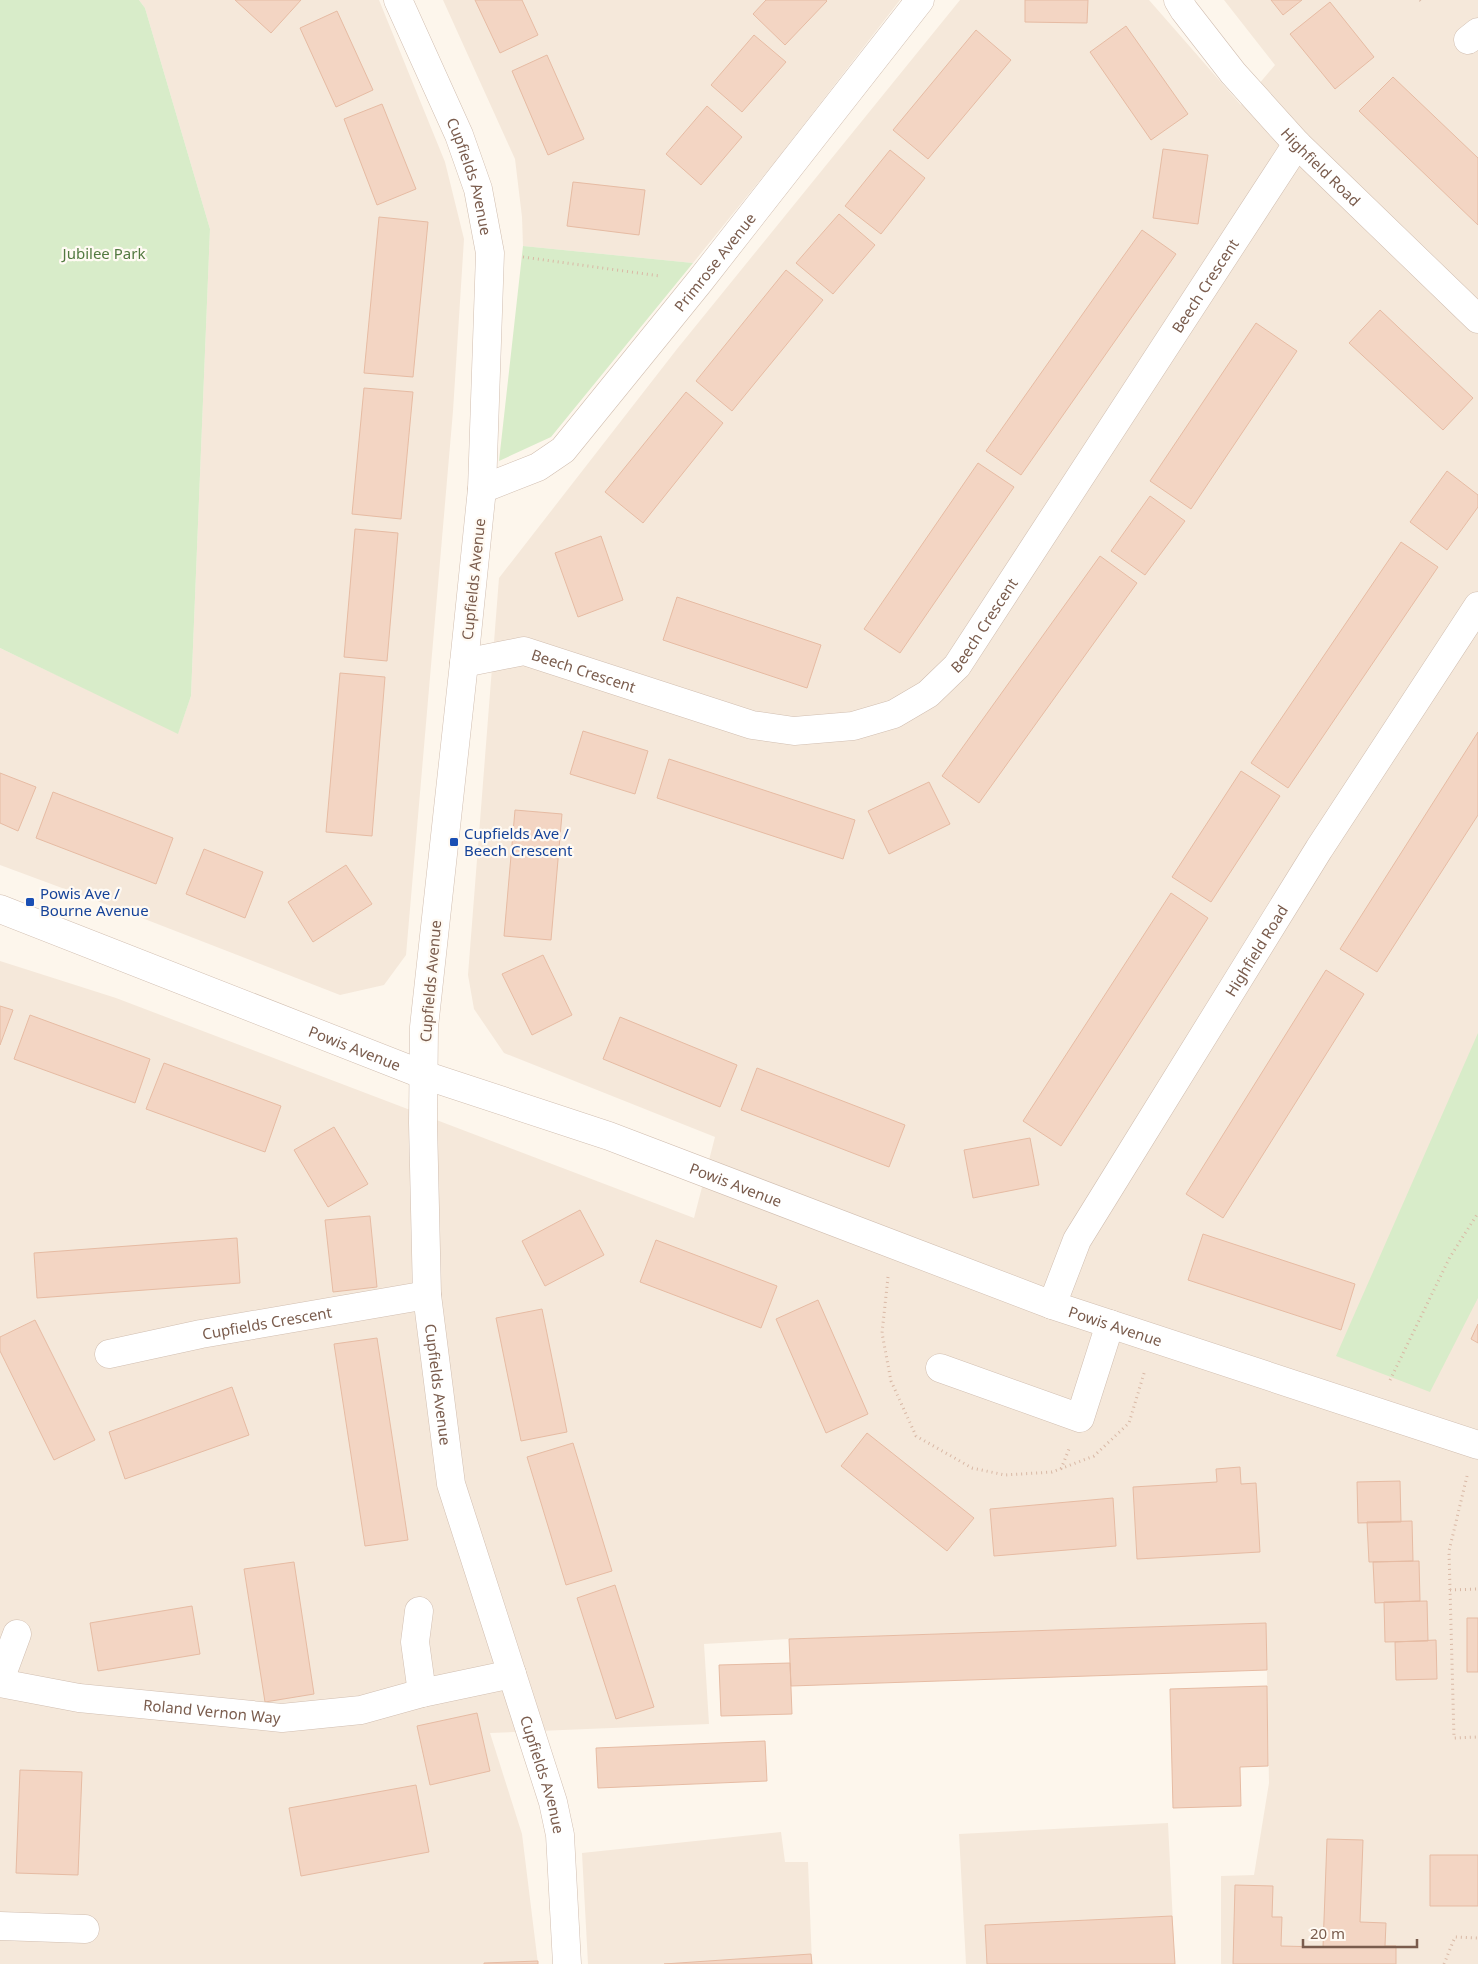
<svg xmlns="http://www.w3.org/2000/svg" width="1478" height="1964" viewBox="0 0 1478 1964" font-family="'Noto Sans',sans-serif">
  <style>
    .residential { fill: #f5e8da }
    .green { fill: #d8ecc9 }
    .building { fill: #f3d5c3; stroke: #e6bba3 }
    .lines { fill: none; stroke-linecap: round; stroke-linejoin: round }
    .minor-casing { stroke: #d1beb0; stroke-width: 29 }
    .path { stroke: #d9b8a5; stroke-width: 3; stroke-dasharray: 1 4; stroke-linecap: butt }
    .minor { stroke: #fff; stroke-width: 28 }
    .transit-dot { fill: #1a4fb4; stroke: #fffaf3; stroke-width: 2 }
    .labels { text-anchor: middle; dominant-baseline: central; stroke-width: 4.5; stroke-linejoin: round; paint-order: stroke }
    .street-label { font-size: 15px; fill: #7a5c4d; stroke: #fffaf3 }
    .park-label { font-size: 15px; fill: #537a41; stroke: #fffaf3 }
    .transit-label { font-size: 15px; fill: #164399; stroke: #fffaf3; text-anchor: start }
  </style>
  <rect width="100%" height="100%" fill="#fdf6ec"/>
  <path class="residential" d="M139,0H379L445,162L464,239L453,411L406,955L384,985L340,995L124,911L0,865V648L178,733L191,696L210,229L145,8Z
    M443,0H900L778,158L693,263L523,246L522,217L515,159Z
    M960,0H1149L1241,105L1275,65L1224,0H1478V1964H1221V1876L1254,1875L1269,1783L1266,1623L789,1639L704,1644L709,1724L490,1733L522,1834L538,1964H0V961L116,998L694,1218L715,1137L504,1053L474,1009L468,975L499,578L677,349Z
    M1168,1823L1175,1964H966L959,1834Z
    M781,1832L785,1862H808L812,1964H588L582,1853Z"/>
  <path class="green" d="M0,0H139L145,8L210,229L191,696L178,734L0,648Z
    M523,246L693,263L551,437L499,461Z
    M1478,1033V1298L1430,1392L1336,1356Z"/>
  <path class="building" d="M235,0H301L271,33Z
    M475,0H522L538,35L500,53Z
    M766,0H826L827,1L785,45L753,14Z
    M1025,0H1088L1087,23L1025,22Z
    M1271,0H1302L1283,15Z
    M1330,2L1374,57L1335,89L1290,34Z
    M337,11L373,90L336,107L300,28Z
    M1126,26L1188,114L1151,140L1090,52Z
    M976,30L1011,60L928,159L893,130Z
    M754,35L786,62L742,112L711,85Z
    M547,55L584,139L548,155L512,71Z
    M1393,77L1478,158V225L1359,111Z
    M382,104L416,189L377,205L344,119Z
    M707,106L742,137L701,185L666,154Z
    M1163,149L1208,155L1198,224L1153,218Z
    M890,150L925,178L881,234L845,206Z
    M573,182L645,190L639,235L567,226Z
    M839,214L875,245L833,294L796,263Z
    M379,217L428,222L413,377L364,373Z
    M1142,230L1176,254L1021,475L986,451Z
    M786,270L823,300L732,411L696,381Z
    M1380,310L1473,398L1443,430L1349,343Z
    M1256,323L1297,351L1191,509L1150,481Z
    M364,388L413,392L401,519L352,514Z
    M686,392L723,423L643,523L605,492Z
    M978,463L1014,487L900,653L864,629Z
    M1447,471L1478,495V507L1447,550L1410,522Z
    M1150,496L1185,521L1145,575L1111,551Z
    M355,529L398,533L387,661L344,657Z
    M601,536L623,600L578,617L555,553Z
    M1401,542L1438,567L1288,788L1251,763Z
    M1100,556L1137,583L979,803L942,776Z
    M677,597L821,645L807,688L663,640Z
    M340,673L385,677L372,836L326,832Z
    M583,731L648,751L635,794L570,774Z
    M1478,732V815L1377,972L1340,949Z
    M669,759L855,820L843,859L657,798Z
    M1241,771L1280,796L1211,902L1172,877Z
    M0,773L36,787L18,831L0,823Z
    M929,782L950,824L889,854L868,811Z
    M53,792L173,838L156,884L36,838Z
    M515,810L562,814L551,940L504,936Z
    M204,849L263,872L245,918L186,894Z
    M346,865L372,904L313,942L288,902Z
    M1171,893L1208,918L1061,1146L1023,1121Z
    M543,955L572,1015L532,1035L502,974Z
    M1326,970L1364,994L1223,1218L1186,1194Z
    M0,1006L13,1010L0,1045Z
    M30,1015L150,1059L135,1103L14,1059Z
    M620,1017L737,1065L720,1107L603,1059Z
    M164,1063L281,1106L265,1152L146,1109Z
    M757,1068L905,1125L889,1167L741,1110Z
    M334,1127L368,1184L328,1207L294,1150Z
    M1030,1138L1039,1185L973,1198L964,1150Z
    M580,1210L604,1255L545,1286L522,1241Z
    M370,1216L377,1287L333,1292L325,1220Z
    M1203,1234L1355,1284L1341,1330L1188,1280Z
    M237,1238L240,1283L37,1298L34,1253Z
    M656,1240L777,1286L761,1328L640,1282Z
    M818,1300L868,1414L826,1433L776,1319Z
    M542,1309L567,1432L521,1441L496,1318Z
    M35,1320L95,1440L54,1460L0,1351V1337Z
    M1478,1324V1343L1471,1339Z
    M377,1338L408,1540L365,1546L334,1344Z
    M232,1387L249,1435L125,1479L109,1432Z
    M867,1433L974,1518L947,1551L841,1466Z
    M573,1443L612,1571L566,1585L527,1457Z
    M1240,1467L1241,1484L1256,1483L1260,1552L1137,1559L1133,1487L1217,1482L1216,1469Z
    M1400,1481L1401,1522L1358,1523L1357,1482Z
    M1113,1498L1116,1546L994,1556L990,1509Z
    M1412,1521L1413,1561L1369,1562L1367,1522Z
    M1419,1561L1420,1601L1375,1603L1373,1562Z
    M294,1562L314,1694L265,1702L244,1569Z
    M615,1585L654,1707L616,1719L577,1598Z
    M1427,1601L1428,1641L1385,1642L1384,1602Z
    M192,1606L200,1654L98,1671L90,1623Z
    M1467,1618H1478V1672H1467Z
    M1266,1623L1267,1670L791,1686L789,1639Z
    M1436,1640L1437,1679L1396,1680L1395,1642Z
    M790,1663L792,1714L721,1716L719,1665Z
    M1267,1686L1268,1766L1240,1767L1241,1806L1173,1808L1170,1689Z
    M477,1713L490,1771L430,1785L417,1726Z
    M765,1741L767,1781L598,1788L596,1748Z
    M20,1770L82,1772L78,1875L16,1873Z
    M416,1785L429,1852L301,1876L289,1808Z
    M1327,1839L1363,1840L1360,1922L1386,1923L1385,1946H1396V1964H1233L1235,1885L1273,1886L1272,1917H1282L1281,1946L1323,1947Z
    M1430,1855H1478V1906H1430Z
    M1172,1916L1175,1964H987L985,1925Z
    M811,1954L812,1964H664Z
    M538,1961V1964H484V1963Z"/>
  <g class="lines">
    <g class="minor-casing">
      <g id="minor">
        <path id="s1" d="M398,0L459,135L478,189L490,253L482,489L464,663L424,1027L423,1123L427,1295L451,1484L553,1802L560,1835L567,1964"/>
        <path id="s2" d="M1178,0L1184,10L1233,73L1297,144L1478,319"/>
        <path d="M1468,40L1478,32"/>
        <path id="s3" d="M482,489L538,467L563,450L700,281L920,0"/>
        <path id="s4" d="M464,663L524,651L752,725L794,731L853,726L894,714L928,694L957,666L1297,144"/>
        <path id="s5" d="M0,909L424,1075L609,1136L1052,1305L1478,1445"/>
        <path id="s6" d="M1052,1305L1077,1240L1319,849L1478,606"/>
        <path id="s7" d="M109,1354L201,1334L427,1295"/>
        <path d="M940,1368L1080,1418L1110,1324"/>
        <path d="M419,1611L415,1642L422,1693"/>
        <path d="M0,1680L17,1634"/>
        <path id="s8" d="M0,1683L79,1698L282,1718L361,1710L422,1693L512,1674"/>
        <path d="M0,1926L85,1929"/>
      </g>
    </g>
    <path class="path" d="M1420,0L1422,2
      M523,257L660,276
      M888,1277L882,1333L891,1381L916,1436L972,1468L1005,1475L1052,1472L1094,1456L1129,1423L1145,1370
      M1390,1380L1450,1257L1478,1213
      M1061,1469L1069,1449
      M1467,1476L1449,1551L1454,1738L1478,1737
      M1450,1590L1478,1589
      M1444,1964L1455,1937L1478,1938"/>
    <use href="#minor" class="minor"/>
  </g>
  <g class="transit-dot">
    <rect x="449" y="837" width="10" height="10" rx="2.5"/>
    <rect x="25" y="897" width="10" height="10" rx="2.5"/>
  </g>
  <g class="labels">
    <g class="street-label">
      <text stroke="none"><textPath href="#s2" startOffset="220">Highfield Road</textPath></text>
      <text stroke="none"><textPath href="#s1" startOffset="191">Cupfields Avenue</textPath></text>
      <text stroke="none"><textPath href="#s3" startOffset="332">Primrose Avenue</textPath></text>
      <text stroke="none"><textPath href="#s4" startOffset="979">Beech Crescent</textPath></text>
      <text transform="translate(473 579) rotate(-84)">Cupfields Avenue</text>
      <text stroke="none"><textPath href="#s4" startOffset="574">Beech Crescent</textPath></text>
      <text stroke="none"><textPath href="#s4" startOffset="124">Beech Crescent</textPath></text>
      <text stroke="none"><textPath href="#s6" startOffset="410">Highfield Road</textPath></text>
      <text transform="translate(430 981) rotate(-85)">Cupfields Avenue</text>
      <text stroke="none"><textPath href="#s5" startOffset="381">Powis Avenue</textPath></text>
      <text stroke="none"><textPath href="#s5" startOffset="786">Powis Avenue</textPath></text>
      <text stroke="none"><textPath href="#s7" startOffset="161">Cupfields Crescent</textPath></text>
      <text stroke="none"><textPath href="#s5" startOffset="1191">Powis Avenue</textPath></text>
      <text stroke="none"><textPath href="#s1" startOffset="1406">Cupfields Avenue</textPath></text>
      <text stroke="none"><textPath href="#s8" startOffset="214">Roland Vernon Way</textPath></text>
      <text stroke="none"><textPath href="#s1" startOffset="1811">Cupfields Avenue</textPath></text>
    </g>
    <g class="park-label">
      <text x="104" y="253">Jubilee Park</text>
    </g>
    <g class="transit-label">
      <text x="464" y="833">Cupfields Ave /<tspan x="464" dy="17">Beech Crescent</tspan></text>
      <text x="40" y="893">Powis Ave /<tspan x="40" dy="17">Bourne Avenue</tspan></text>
    </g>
  </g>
  <path d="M1303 1939v8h114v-8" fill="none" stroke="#7a5c4d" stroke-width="2.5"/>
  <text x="1310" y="1939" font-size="15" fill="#7a5c4d" stroke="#fffaf3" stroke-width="4" paint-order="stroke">20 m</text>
</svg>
